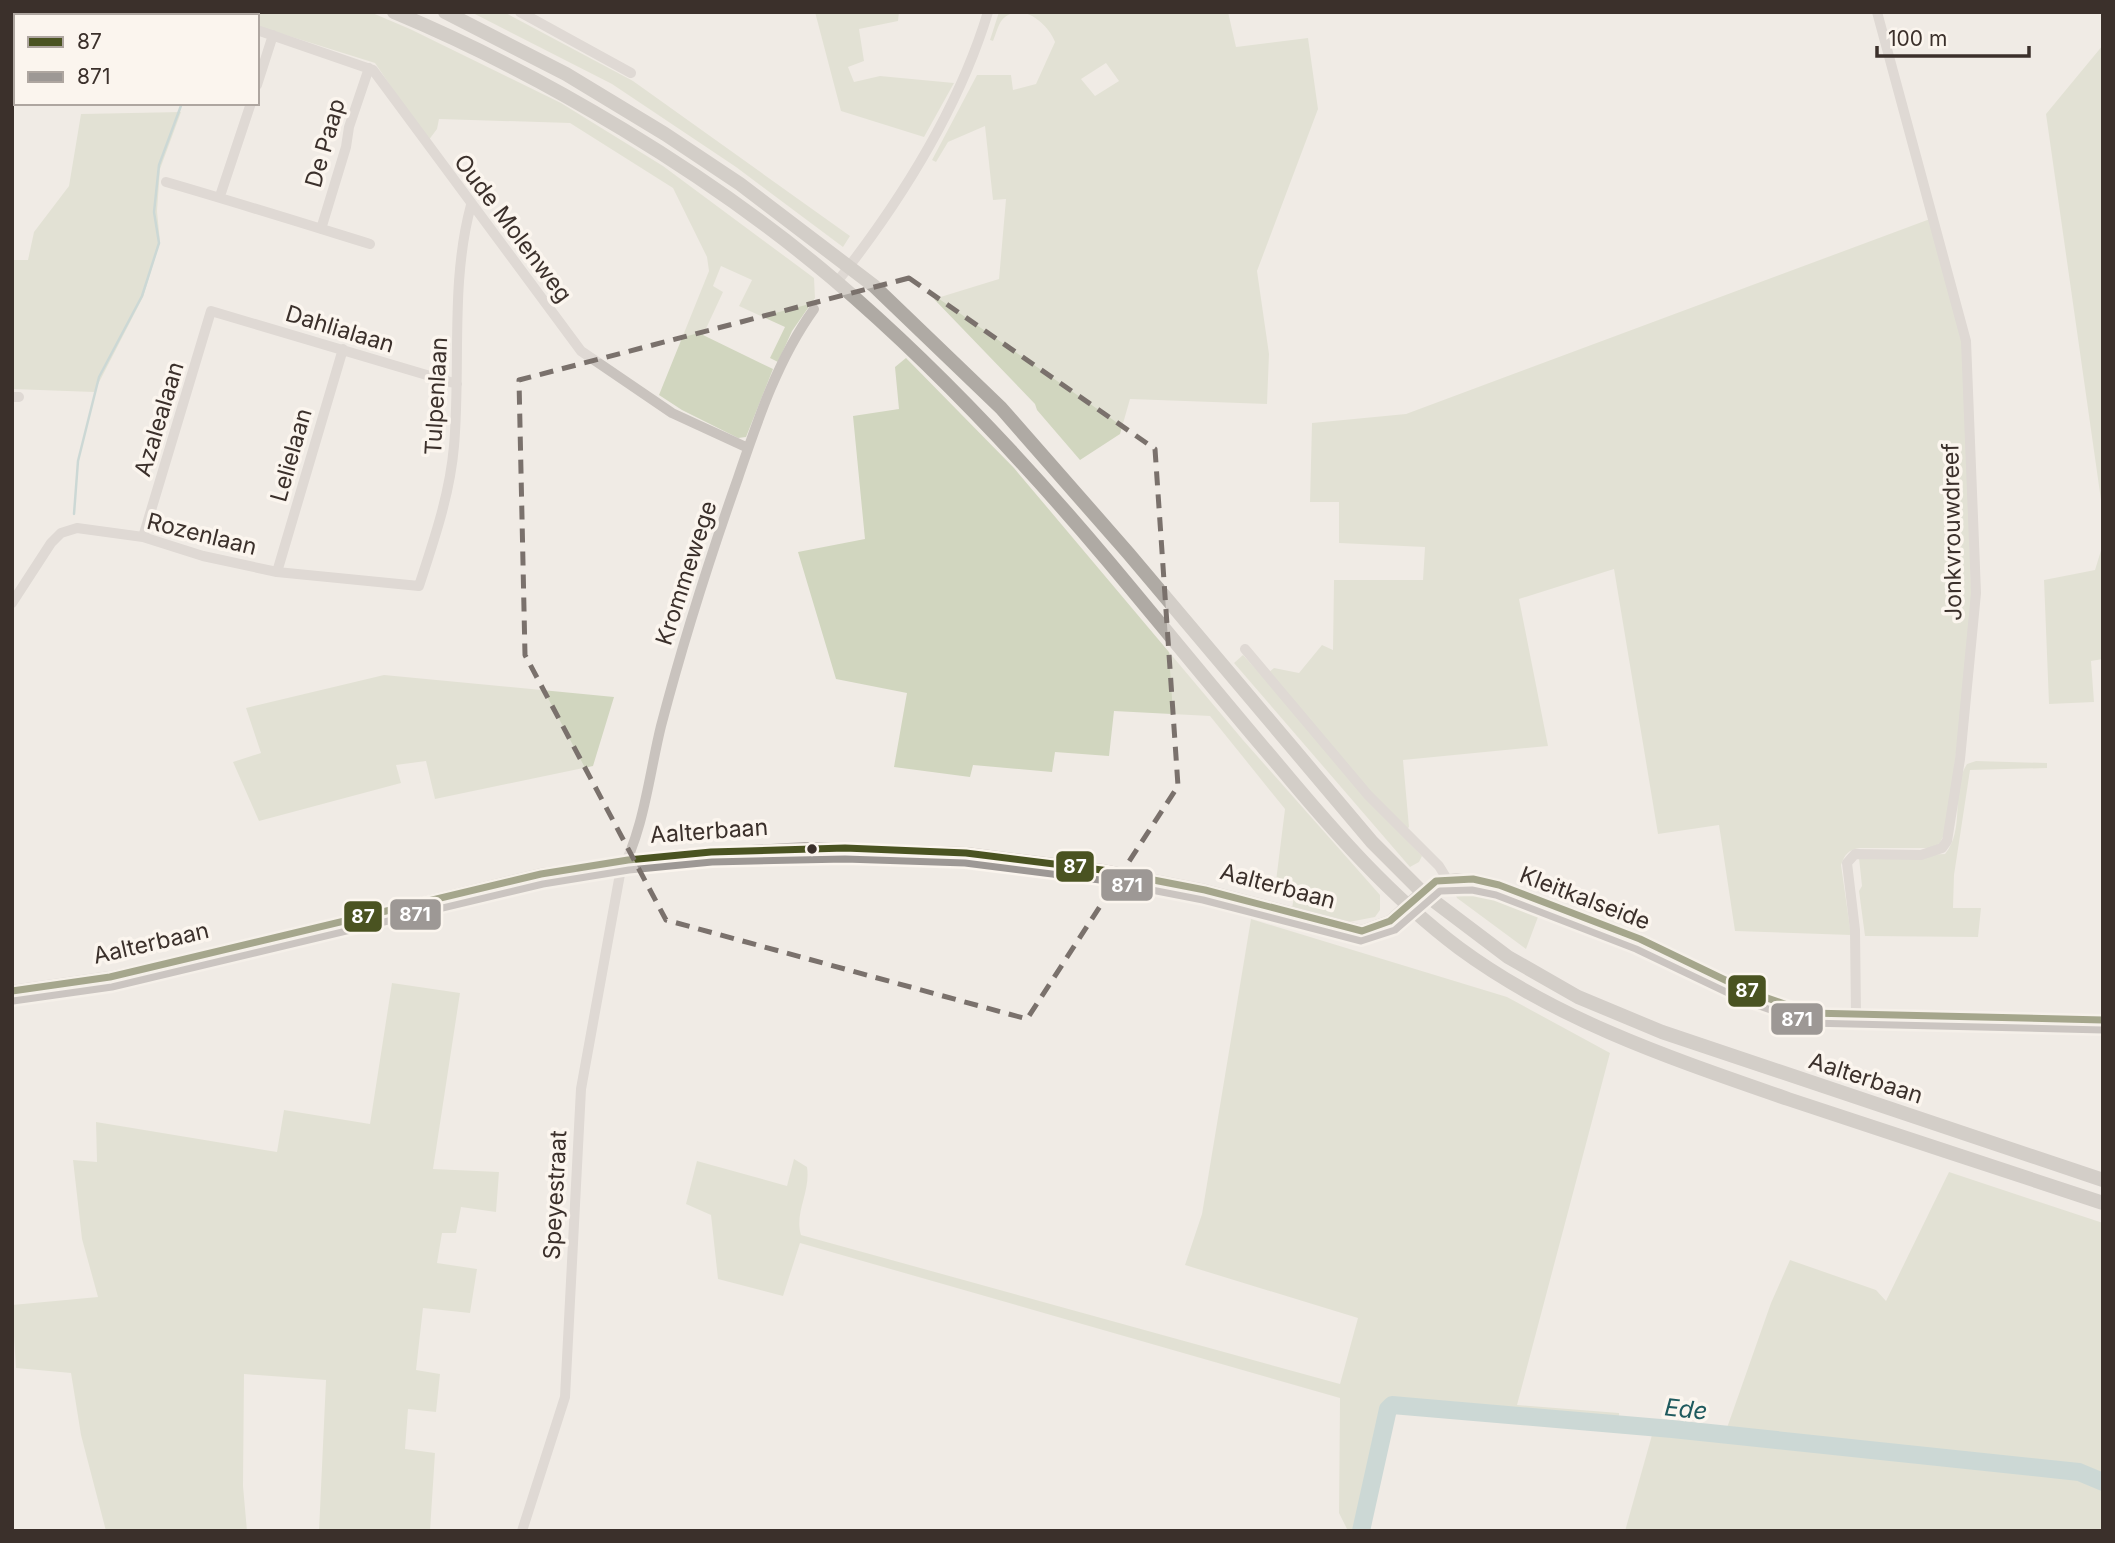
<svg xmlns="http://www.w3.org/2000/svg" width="2115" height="1543" viewBox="0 0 2115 1543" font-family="Inter,sans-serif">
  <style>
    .green { fill: #d1d6bf; fill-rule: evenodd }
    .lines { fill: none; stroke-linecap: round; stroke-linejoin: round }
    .stream { stroke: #a1c2c1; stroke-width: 2.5 }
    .river { stroke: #a1c2c1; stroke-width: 18 }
    .minor { stroke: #c9c3be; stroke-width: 10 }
    .major { stroke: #b8b1ad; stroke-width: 12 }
    .highway { stroke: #afaaa4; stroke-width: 14 }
    .bus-1-casing { stroke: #fbf5ee; stroke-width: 12 }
    .bus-2-casing { stroke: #fbf5ee; stroke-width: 12 }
    .bus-1 { stroke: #4a5321; stroke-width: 7 }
    .bus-2 { stroke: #9d9895; stroke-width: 7 }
    .marked { fill: none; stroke: #7a716c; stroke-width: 5; stroke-dasharray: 14 9; stroke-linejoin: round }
    .bus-dot { fill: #3b302b; stroke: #fbf5ee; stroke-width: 2.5 }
    .labels { text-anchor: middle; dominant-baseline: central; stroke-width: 7; stroke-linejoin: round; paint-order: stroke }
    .street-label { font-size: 23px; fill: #3b302b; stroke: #fbf5ee }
    .water-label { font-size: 24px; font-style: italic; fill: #1f5a5e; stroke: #fbf5ee }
    .line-badge { stroke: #fbf5ee; stroke-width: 2.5 }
    .badge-label { font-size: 19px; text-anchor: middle; font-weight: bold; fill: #fff }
  </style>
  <rect width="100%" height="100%" fill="#f0ebe5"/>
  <path class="green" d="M221,12H370L410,29L561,103L663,166L814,278L815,298L792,331L778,362L770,358L785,327L739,306L752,280L721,266L713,286L723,292L703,335L773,369L746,437L738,438L682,410L659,395L709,271L707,257L673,188L570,123L439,119L437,129L428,141L375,63L257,26V16H220Z
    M471,12H504L633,81L850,236L843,247L736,167L612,84Z
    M815,12H899L898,21L859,29L864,61L848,67L854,82L880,76L954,83L924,137L841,111Z
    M999,12H1228L1236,47L1308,38L1318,109L1257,271L1269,354L1267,404L1130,399L1120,434L1080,460L1037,410L1035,404L934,299L999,279L1006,199L993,200L985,126L948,142L936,162L932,160L977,75H1011L1013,90L1036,84L1055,42C1048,23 1020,0 1002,20C998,25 996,34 993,41L990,40ZM1106,63L1119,81L1095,96L1081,79Z
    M2103,45V514L2046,114Z
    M181,112L160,169L157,211L160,242L143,297L94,392L12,389V260H28L34,232L69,186L81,114Z
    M1930,219L1963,340L1972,618L1947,828L1940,843L1933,848H1860C1848,850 1845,854 1841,865L1851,935L1735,931L1719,825L1658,834L1614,569L1519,599L1548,746L1403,760L1409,827L1402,835L1422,856L1419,862L1410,867L1234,663L1243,655L1263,677L1274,668L1299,673L1322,645L1333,650L1334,580H1423L1425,547L1339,543V502H1310L1312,423L1406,414Z
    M906,358L1014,468L1243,740L1380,895V910L1375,917L1349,922L1292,908L1294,897L1275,889L1285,809L1210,716L1114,711L1109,756L1055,752L1052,772L973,765L970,777L894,767L907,693L836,679L798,552L865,539L853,416L899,409L895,367Z
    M2103,544V659L2091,661L2094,702L2049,704L2044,580L2095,570Z
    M384,675L614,697L593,766L435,799L426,761L396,765L401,783L259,821L233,762L261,753L246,708Z
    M1976,761L2047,763V768L1970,770L1954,875L1953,908H1981L1978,937L1865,936L1859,891L1862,886L1859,858L1945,854C1966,829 1950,790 1967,764Z
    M1463,884L1489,887L1541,909L1526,949L1457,898L1452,888Z
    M1251,919L1507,997L1610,1053L1517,1405L1619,1413V1432L1393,1411L1375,1496L1365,1494L1358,1531H1348L1339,1513L1340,1398L800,1243L783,1296L718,1279L711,1215L686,1204L697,1161L787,1186L794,1159L807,1167C811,1191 794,1213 801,1235L1340,1384L1358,1318L1185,1265L1202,1214Z
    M392,983L460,993L433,1169L499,1172L496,1212L461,1207L456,1233H442L437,1263L477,1269L470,1313L423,1308L416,1370L440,1374L436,1412L408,1409L405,1449L435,1453L430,1531H319L326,1380L244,1374L243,1486L247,1531H106L81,1435L71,1373L16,1368L12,1305L98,1297L82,1239L73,1160L97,1162L96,1122L277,1152L284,1110L370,1124Z
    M1949,1172L2103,1223V1531H1625L1652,1435L1722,1442L1771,1303L1790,1260L1876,1290L1886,1301Z"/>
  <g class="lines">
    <path class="stream" d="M217,15L219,12
      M74,514L78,461L99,377L142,296L159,243L154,212L159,165L182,103"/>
    <path class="river" d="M1361,1531L1388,1409L1392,1405L1672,1429L2079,1472L2103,1482"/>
    <path class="minor" d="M520,12L631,73
      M12,18H16
      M257,30L373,70L581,351L672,413L748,448
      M257,85L273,35
      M166,182C235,202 302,223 370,244
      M220,196L251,103
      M321,229L346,147L349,127L369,68
      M837,282C900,202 958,111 988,12
      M12,397H19
      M143,537L211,311L457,384
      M277,572L343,349
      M12,603L51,543L61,533L77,528L143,537L203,556L277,572L419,586C434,540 450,494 454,446C461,365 450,283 471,205
      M1245,649L1368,795L1439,866L1447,879
      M1422,892L1436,881L1457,878L1499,885L1640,939L1750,992L1810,1013L2103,1020
      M1856,1015L1855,930L1847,863L1855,854L1921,855L1942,848L1947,841L1960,759L1976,593L1966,341L1877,12
      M522,1531L565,1397L581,1089L620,874C644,830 649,775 661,726C683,642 709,560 738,478C758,419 778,359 814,309"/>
    <path class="major" d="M12,991L110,977L162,966L541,874L682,855L805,848L966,853L1102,870L1205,890L1362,931L1390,921L1422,892"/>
    <path class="highway" d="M394,12C543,74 709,174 832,278C932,363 1023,460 1108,561C1165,629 1221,698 1279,766C1334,832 1390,896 1459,948C1558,1021 1673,1059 1788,1099C1893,1134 1998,1168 2103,1203
      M445,12L566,74L665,134L740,184L874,286L1001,408L1129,554L1372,842L1422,892L1508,957L1578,997L1662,1032L2103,1180"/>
    <g class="bus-1-casing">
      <path id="bus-1" d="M12,991L110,977L541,874L628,860L711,852L845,848L966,853L1102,870L1205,890L1362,931L1390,921L1436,881L1473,879L1499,885L1640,939L1750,992L1810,1013L2103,1020"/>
    </g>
    <g class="bus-2-casing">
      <path id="bus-2" d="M13,1001L112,987L543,884L629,870L712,862L845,859L965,863L1100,880L1203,900L1361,941L1395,930L1440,891L1472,890L1496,895L1636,949L1745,1001L1808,1023L2103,1030"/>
    </g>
    <use href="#bus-1" class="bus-1"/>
    <use href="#bus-2" class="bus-2"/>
  </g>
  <path d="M0 0H2115V1543H0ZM909,278L1155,449L1178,786L1027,1019L666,920L525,655L519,380Z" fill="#f0ebe5" fill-opacity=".55" fill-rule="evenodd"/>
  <path class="marked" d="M909,278L1155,449L1178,786L1027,1019L666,920L525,655L519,380Z"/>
  <circle class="bus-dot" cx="812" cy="849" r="6"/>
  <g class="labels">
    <g class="street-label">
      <text transform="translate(325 143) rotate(-74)">De Paap</text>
      <text transform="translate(513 228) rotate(53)">Oude Molenweg</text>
      <text transform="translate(340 329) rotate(17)">Dahlialaan</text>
      <text transform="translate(436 396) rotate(-87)">Tulpenlaan</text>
      <text transform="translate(159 419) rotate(-73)">Azalealaan</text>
      <text transform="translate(291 455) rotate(-74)">Lelielaan</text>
      <text transform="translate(1952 532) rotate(-91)">Jonkvrouwdreef</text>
      <text transform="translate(202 534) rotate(14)">Rozenlaan</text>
      <text transform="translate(686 573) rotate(-72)">Krommewege</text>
      <text transform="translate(709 831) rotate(-4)">Aalterbaan</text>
      <text transform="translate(1278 886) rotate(15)">Aalterbaan</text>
      <text transform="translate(1585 898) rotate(21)">Kleitkalseide</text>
      <text transform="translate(151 943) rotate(-13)">Aalterbaan</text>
      <text transform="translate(1866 1078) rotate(18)">Aalterbaan</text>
      <text transform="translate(555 1195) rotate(-87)">Speyestraat</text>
    </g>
    <g class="water-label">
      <text transform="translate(1686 1409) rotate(6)">Ede</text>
    </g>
  </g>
  <g class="line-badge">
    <rect x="1055" y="850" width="40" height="33" rx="7" fill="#4a5321"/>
    <rect x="1100" y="868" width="54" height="34" rx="7" fill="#9d9895"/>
    <rect x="389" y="898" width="53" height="33" rx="7" fill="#9d9895"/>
    <rect x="343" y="900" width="40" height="33" rx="7" fill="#4a5321"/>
    <rect x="1727" y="974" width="40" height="34" rx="7" fill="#4a5321"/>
    <rect x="1770" y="1002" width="54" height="34" rx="7" fill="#9d9895"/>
  </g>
  <g class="badge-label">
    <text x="1075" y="873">87</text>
    <text x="1127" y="892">871</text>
    <text x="415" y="921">871</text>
    <text x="363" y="923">87</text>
    <text x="1747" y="997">87</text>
    <text x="1797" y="1026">871</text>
  </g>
  <rect width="2115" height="1543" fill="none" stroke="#3b302b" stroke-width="28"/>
  <rect x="14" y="14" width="245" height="91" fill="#fbf5ee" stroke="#aea6a0" stroke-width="2"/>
  <rect x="28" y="37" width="35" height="10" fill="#4a5321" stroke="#aea6a0" stroke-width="2"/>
  <text x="77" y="49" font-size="21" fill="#3b302b">87</text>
  <rect x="28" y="72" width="35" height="10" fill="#9d9895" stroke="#aea6a0" stroke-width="2"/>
  <text x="77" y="84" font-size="21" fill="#3b302b">871</text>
  <path d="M1877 46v10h152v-10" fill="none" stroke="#3b302b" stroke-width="3.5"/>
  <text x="1888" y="46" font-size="21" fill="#3b302b" stroke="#fbf5ee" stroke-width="5" paint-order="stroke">100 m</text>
</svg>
